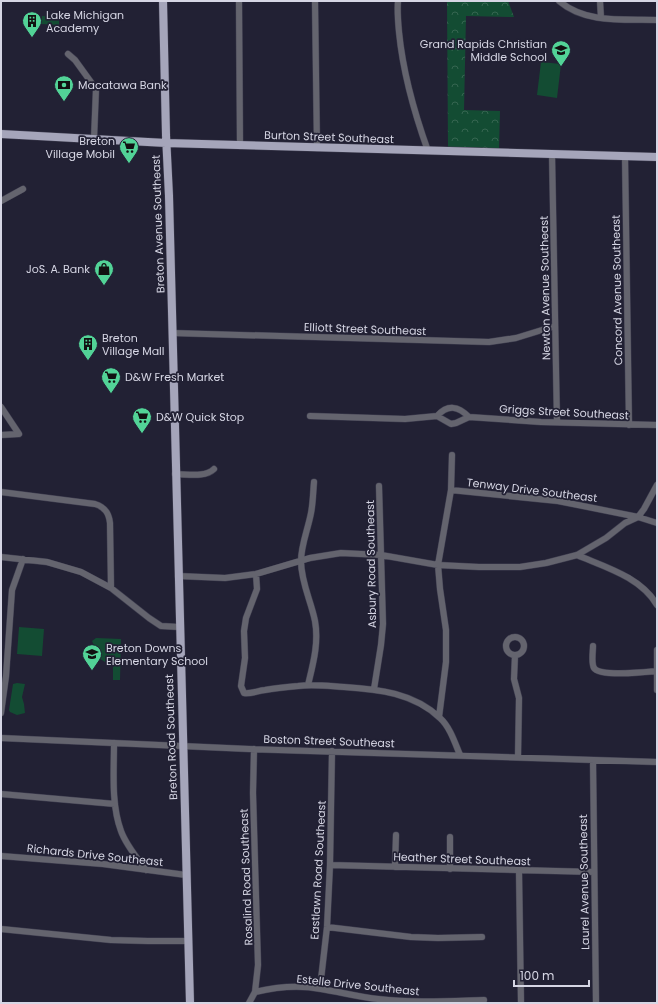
<svg xmlns="http://www.w3.org/2000/svg" width="658" height="1004" viewBox="0 0 658 1004" font-family="Poppins,sans-serif">
  <style>
    .green { fill: #134c33 }
    .forest { fill: url(#forest-crowns) }
    .lines { fill: none; stroke-linecap: round; stroke-linejoin: round }
    .minor-casing { stroke: #3f3e50; stroke-width: 7 }
    .major-casing { stroke: #3f3e50; stroke-width: 9 }
    .minor { stroke: #64646e; stroke-width: 6 }
    .major { stroke: #a5a5ba; stroke-width: 8 }
    .labels { text-anchor: middle; dominant-baseline: central; stroke-width: 3.5; stroke-linejoin: round; paint-order: stroke }
    .poi-label { font-size: 11px; fill: #d6d6e4; stroke: #222134; text-anchor: start }
    .street-label { font-size: 11px; fill: #d6d6e4; stroke: #222134 }
  </style>
  <defs>
    <pattern id="forest-crowns" width="20" height="18" patternUnits="userSpaceOnUse"><rect width="20" height="18" fill="#134c33"/><path d="M2 6a3 3 0 1 1 6 0M12 15a3 3 0 1 1 6 0" fill="none" stroke="#356550"/></pattern>
  </defs>
  <rect width="100%" height="100%" fill="#222134"/>
  <path class="green" d="M42,16L59,17V25L41,24Z
    M541,62L561,64L557,98L537,95Z
    M19,627L44,629L42,656L17,654Z
    M96,638L121,639L120,680H113V663L105,662L92,654V651C95,648 94,645 92,641Z
    M17,683L25,684L22,697L24,704L25,713L17,715L10,712L9,710L13,684Z"/>
  <path class="forest" d="M447,1H508L514,17L466,16L464,110L500,111L499,149L448,147Z"/>
  <g class="lines">
    <g class="minor-casing">
      <path id="minor" d="M239,1L240,146
        M315,1L317,148
        M398,1C397,11 398,21 399,32C403,73 414,112 428,151
        M559,1C586,24 624,19 657,20
        M600,1L601,18
        M68,54L75,60L96,89L94,139
        M552,154L557,422
        M625,156L629,425
        M1,201L23,189
        M172,333L489,342L516,338L555,326
        M1,407L19,434L1,435
        M310,416L405,419L437,416L451,424L456,423L469,417L541,422L657,425
        M437,416C448,404 458,406 469,417
        M175,474C187,474 205,478 214,469
        M451,490L558,501L638,517L657,523
        M1,492L95,504C105,507 109,513 110,523L111,588
        M577,555C605,567 641,577 657,605
        M1,557L47,562L81,572L111,588L149,618L161,626L179,627
        M256,574L257,589L246,618L244,631L245,658L241,686L244,693C251,694 257,691 265,690C276,688 287,687 298,686C313,684 328,686 344,687C378,689 414,693 440,718C450,727 455,743 460,755
        M178,576L225,578L256,574L310,558L341,553L381,555L438,565L479,567H520L546,563L577,555L606,538L625,523L638,517L644,509L657,485
        M506 646a9 9 0 1 1 18 0a9 9 0 1 1-18 0Z
        M593,646C593,652 591,663 594,668C600,677 646,672 657,671
        M657,650V690
        M515,655L514,679L519,698L518,757
        M308,685C313,664 319,643 315,621C311,601 301,582 301,561C301,545 308,529 311,513C313,503 313,493 314,482
        M374,689L381,645L383,624L379,486
        M1,713L6,676L12,590L23,559
        M439,717L446,662V630L440,589L438,565L451,490L452,455
        M1,738L249,749L657,762
        M114,743C114,771 111,804 121,831C126,845 137,858 146,870
        M593,760L596,1003
        M1,794L115,804
        M450,837V869
        M1,856L103,864L186,875
        M330,865L594,872
        M395,867L396,835
        M519,871L521,1003
        M327,927L411,937L438,938L482,937
        M1,929L111,940L148,941H188
        M320,988L327,927L330,865L332,751
        M255,992C276,987 300,985 321,989C340,992 359,997 378,999C413,1003 449,1001 484,1000
        M249,1003L255,992L258,965L253,793L254,749"/>
    </g>
    <g class="major-casing">
      <path id="major" d="M163,1L166,135L169,196L190,1003
        M1,134L166,143L657,157"/>
    </g>
    <use href="#minor" class="minor"/>
    <use href="#major" class="major"/>
  </g>
  <defs>
    <g id="building-pin" transform="scale(1)"><path d="M0 17L-7.5 6A9.5 9.5 0 1 1 7.5 6Z" fill="#52d397" stroke="#222134"/><path d="M-4-6H4V6H1V3H-1V6H-4ZM-2.5-4.3h1.7v1.8h-1.7ZM.8-4.3h1.7v1.8H.8ZM-2.5-1h1.7V.8h-1.7ZM.8-1h1.7V.8H.8Z" fill="#111"/></g>
    <g id="school-pin" transform="scale(1)"><path d="M0 17L-7.5 6A9.5 9.5 0 1 1 7.5 6Z" fill="#52d397" stroke="#222134"/><path d="M0-5L7-2L0 1L-7-2ZM-4 1L0 2.5L4 1V4Q0 6-4 4Z" fill="#111"/></g>
    <g id="bank-pin" transform="scale(1)"><path d="M0 17L-7.5 6A9.5 9.5 0 1 1 7.5 6Z" fill="#52d397" stroke="#222134"/><path d="M-6-4H6V4H-6ZM0-2.3a2.3 2.3 0 1 0 0 4.6a2.3 2.3 0 1 0 0-4.6Z" fill="#111"/></g>
    <g id="supermarket-pin" transform="scale(1)"><path d="M0 17L-7.5 6A9.5 9.5 0 1 1 7.5 6Z" fill="#52d397" stroke="#222134"/><path d="M-6-5.5h2.5l.6 2H6L4.5 2H-2.5L-4.4-4H-6ZM-1.5 3.2a1.3 1.3 0 1 0 .1 0ZM3 3.2a1.3 1.3 0 1 0 .1 0Z" fill="#111"/></g>
    <g id="shop-pin" transform="scale(1)"><path d="M0 17L-7.5 6A9.5 9.5 0 1 1 7.5 6Z" fill="#52d397" stroke="#222134"/><path d="M-5-2.5h2.3a2.7 3.5 0 0 1 5.4 0H5L5.5 6h-11ZM-1.5-2.5h3a1.5 2.3 0 0 0-3 0Z" fill="#111"/></g>
  </defs>
  <g fill-rule="evenodd">
    <use href="#building-pin" x="32" y="21"/>
    <use href="#school-pin" x="561" y="50"/>
    <use href="#bank-pin" x="64" y="85"/>
    <use href="#supermarket-pin" x="129" y="147"/>
    <use href="#shop-pin" x="104" y="269"/>
    <use href="#building-pin" x="88" y="344"/>
    <use href="#supermarket-pin" x="111" y="377"/>
    <use href="#supermarket-pin" x="142" y="417"/>
    <use href="#school-pin" x="92" y="654"/>
  </g>
  <g class="labels">
    <g class="poi-label">
      <text x="46" y="15">Lake Michigan<tspan x="46" dy="13">Academy</tspan></text>
      <text x="547" y="44" text-anchor="end">Grand Rapids Christian<tspan x="547" dy="13">Middle School</tspan></text>
      <text x="78" y="85">Macatawa Bank</text>
      <text x="115" y="141" text-anchor="end">Breton<tspan x="115" dy="13">Village Mobil</tspan></text>
      <text x="90" y="269" text-anchor="end">JoS. A. Bank</text>
      <text x="102" y="338">Breton<tspan x="102" dy="13">Village Mall</tspan></text>
      <text x="125" y="377">D&amp;W Fresh Market</text>
      <text x="156" y="417">D&amp;W Quick Stop</text>
      <text x="106" y="648">Breton Downs<tspan x="106" dy="13">Elementary School</tspan></text>
    </g>
    <g class="street-label">
      <text transform="translate(329 137) rotate(2)">Burton Street Southeast</text>
      <text transform="translate(158 224) rotate(-92)">Breton Avenue Southeast</text>
      <text transform="translate(545 288) rotate(-91)">Newton Avenue Southeast</text>
      <text transform="translate(617 290) rotate(-91)">Concord Avenue Southeast</text>
      <text transform="translate(365 329) rotate(2)">Elliott Street Southeast</text>
      <text transform="translate(564 412) rotate(3)">Griggs Street Southeast</text>
      <text transform="translate(532 490) rotate(7)">Tenway Drive Southeast</text>
      <text transform="translate(371 564) rotate(-91)">Asbury Road Southeast</text>
      <text transform="translate(171 737) rotate(-92)">Breton Road Southeast</text>
      <text transform="translate(329 741) rotate(2)">Boston Street Southeast</text>
      <text transform="translate(95 855) rotate(6)">Richards Drive Southeast</text>
      <text transform="translate(462 859) rotate(2)">Heather Street Southeast</text>
      <text transform="translate(318 870) rotate(-87)">Eastlawn Road Southeast</text>
      <text transform="translate(246 877) rotate(-92)">Rosalind Road Southeast</text>
      <text transform="translate(584 882) rotate(-91)">Laurel Avenue Southeast</text>
      <text transform="translate(358 985) rotate(6)">Estelle Drive Southeast</text>
    </g>
  </g>
  <rect width="658" height="1004" fill="none" stroke="#d6d6e4" stroke-width="4"/>
  <path d="M514 980v6h75v-6" fill="none" stroke="#d6d6e4" stroke-width="2"/>
  <text x="520" y="980" font-size="12" fill="#d6d6e4" stroke="#222134" stroke-width="3" paint-order="stroke">100 m</text>
</svg>
